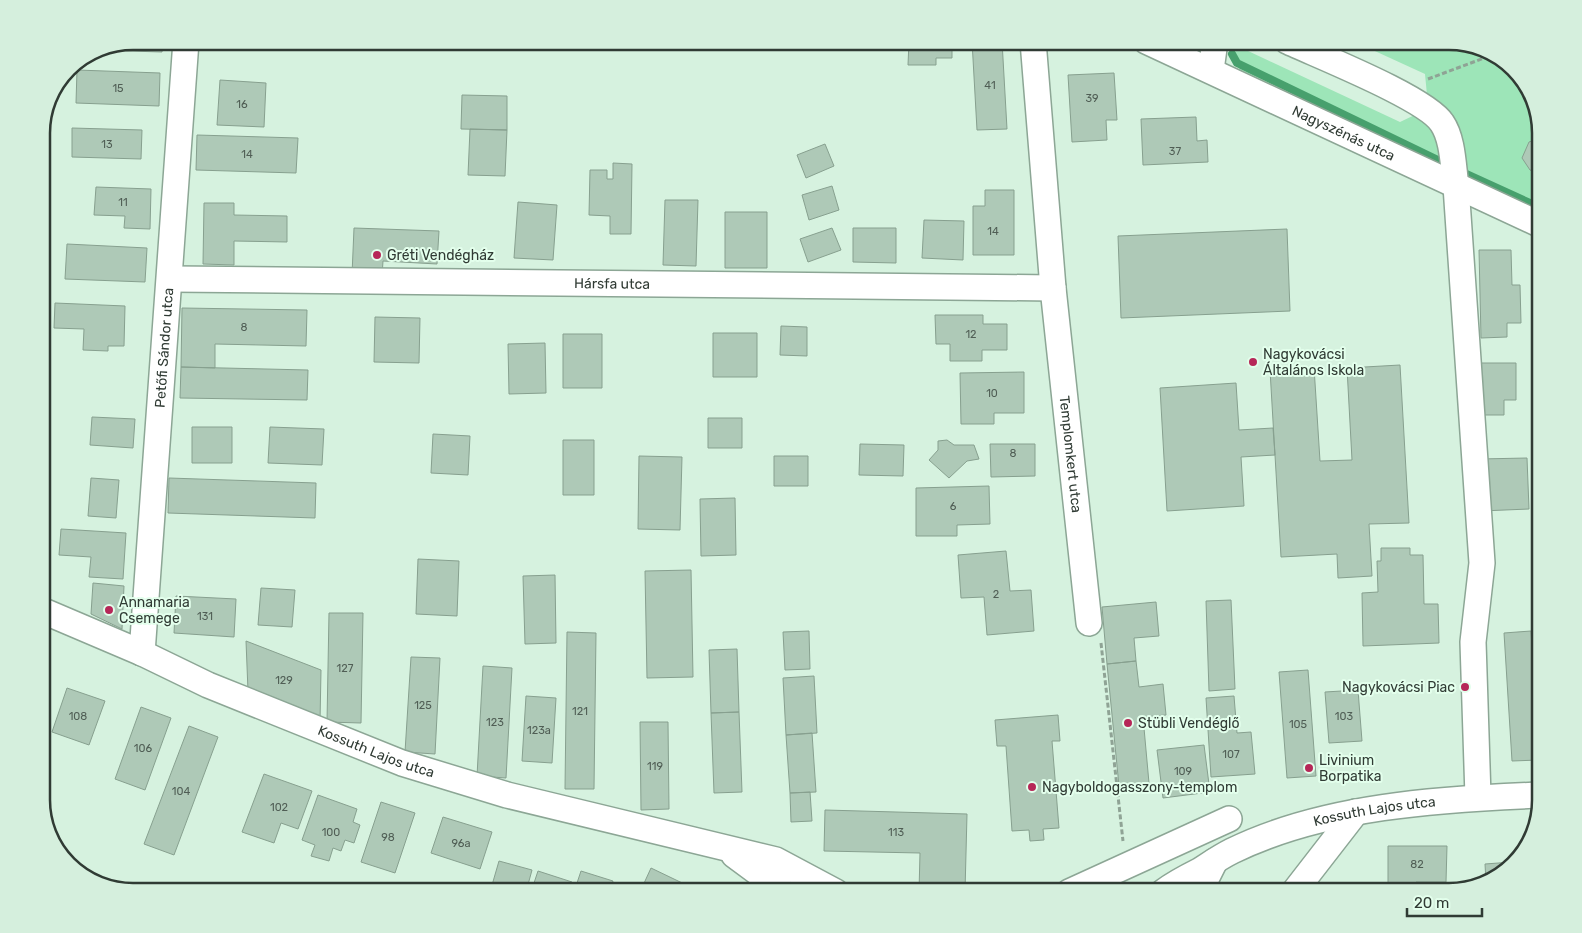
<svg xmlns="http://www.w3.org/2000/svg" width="1582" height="933" viewBox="0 0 1582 933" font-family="Rubik,sans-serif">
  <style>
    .green { fill: #9de5b8 }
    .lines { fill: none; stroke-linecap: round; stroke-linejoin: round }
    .stream { stroke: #47a06d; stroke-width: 8 }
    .building { fill: #aec9b7; stroke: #87a08f }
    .minor-casing { stroke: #8ca695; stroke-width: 28 }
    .path { stroke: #8fa395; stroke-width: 3; stroke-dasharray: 5 2.5; stroke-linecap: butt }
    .minor { stroke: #fff; stroke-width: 25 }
    .poi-dot { fill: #b62758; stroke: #e3ffec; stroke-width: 2 }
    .labels { text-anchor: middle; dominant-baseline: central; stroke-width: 4; stroke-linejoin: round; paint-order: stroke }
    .number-label { font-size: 11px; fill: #505e55 }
    .street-label { font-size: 14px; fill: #303b34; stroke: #e3ffec }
    .poi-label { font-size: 14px; fill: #303b34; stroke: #e3ffec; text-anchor: start }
    .rim { fill: none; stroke: #303b34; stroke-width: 2.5 }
  </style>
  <rect width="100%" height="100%" fill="#d6f2df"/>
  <path class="green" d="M1234,41H1260L1246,50L1400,122L1421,112L1440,125L1444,156L1433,163L1240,71C1237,60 1229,52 1234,41Z
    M1353,41H1449L1494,53L1528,87L1541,128V215L1466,180C1459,142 1463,118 1427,95L1425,74Z"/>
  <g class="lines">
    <path class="stream" d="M1232,54L1237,63L1438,160
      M1464,173L1541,208"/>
  </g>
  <path class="building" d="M133,41H163L162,52L96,50Z
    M673,41H704V50L672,48Z
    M909,41L952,42V58H936V65H908Z
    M972,41H1002L1007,129L977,130Z
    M77,70L160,73L159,106L76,103Z
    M1114,73L1117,120H1106L1107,140L1072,142L1068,75Z
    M220,80L266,83L264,127L217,125Z
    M462,95L507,96V130L461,129Z
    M1196,117L1197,141L1207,140L1208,162L1143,165L1141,119Z
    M72,128L142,130L141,159L72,157Z
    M470,129L507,130L505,176L468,175Z
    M197,135L298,138L296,173L196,170Z
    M1541,138V175L1530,170L1522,158L1529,142Z
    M825,144L834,166L806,178L797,155Z
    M613,163L632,164L631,234H610V216L589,215L590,170H607V179H613Z
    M832,186L839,210L809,220L802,195Z
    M96,187L151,189L150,229L124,228L125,216L94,215Z
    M985,190H1014V255H973V206H985Z
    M665,200H698L696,266L663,265Z
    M518,202L557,205L553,260L514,258Z
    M204,203H234V215L287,216V242L234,241V265L203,264Z
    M725,212H767V268H725Z
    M924,220L964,221L963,260L922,258Z
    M354,228L439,231L437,264L383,261L382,276L352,275Z
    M832,228L841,250L808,262L800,239Z
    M853,228H896V263L853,262Z
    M1287,229L1290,311L1121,318L1118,236Z
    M67,244L147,248L145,282L65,279Z
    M1479,250H1511L1512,285H1520L1521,323H1507V337L1481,338Z
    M55,303L125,306L124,346H108V351L83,350L84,329L54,328Z
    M182,308L307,310L306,346L215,344V368L181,367Z
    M935,315H983V324H1007V350H982V361H950V344H936Z
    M375,317L420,318L419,363L374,362Z
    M781,326L807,327V356L780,355Z
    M713,333H757V377H713Z
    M563,334H602V388H563Z
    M545,343L546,393L509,394L508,344Z
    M1475,363H1516V400H1504V415H1475Z
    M1400,365L1409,523L1369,524L1372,576L1338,578L1337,554L1281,557L1270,370L1314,367L1320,461L1352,460L1347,368Z
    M181,367L308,370L307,400L180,398Z
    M1024,372V413H994V424H961L960,373Z
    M1236,383L1239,430L1273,428L1275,455L1241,457L1244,506L1167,511L1160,388Z
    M92,417L135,419L133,448L90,445Z
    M708,418H742V448H708Z
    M192,427H232V463H192Z
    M270,427L324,429L322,465L268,463Z
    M433,434L470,436L468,475L431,473Z
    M563,440H594V495H563Z
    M947,440L954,445H974L979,459L967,461L949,478L929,460L938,450V441Z
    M860,444L904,445L903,476L859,475Z
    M990,444H1035V476L991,477Z
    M639,456L682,457L680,530L638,529Z
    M774,456H808V486H774Z
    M1527,458L1529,509L1481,511L1479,459Z
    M91,478L119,480L116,518L88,516Z
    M169,478L316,483L315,518L168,513Z
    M989,486L990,524L957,525V536H916V488Z
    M735,498L736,555L701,556L700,499Z
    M61,529L126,533L123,579L89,577L91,557L59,555Z
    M1381,548H1410V555H1423L1424,604H1438L1439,643L1363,646L1362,593L1378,592L1377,561H1381Z
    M1006,551L1010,591L1031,590L1034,631L987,635L984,597L961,598L958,555Z
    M418,559L459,561L457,616L416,614Z
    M691,570L693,677L647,678L645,571Z
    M555,575L556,643L525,644L523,576Z
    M93,583L124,586L122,629L91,614Z
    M261,588L295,590L292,627L258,625Z
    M176,596L236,599L234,637L174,633Z
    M1231,600L1235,689L1209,691L1206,601Z
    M1156,602L1159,636L1134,638L1136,661L1107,664L1102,607Z
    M329,613H363L361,723L327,722Z
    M809,631L810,669L785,670L783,632Z
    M1531,631L1539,760L1512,761L1504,633Z
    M567,632L596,633L594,789H565Z
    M246,641L321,670L320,722L248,691Z
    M737,649L739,712L711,713L709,650Z
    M411,657L440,658L435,754L405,752Z
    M1136,661L1139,687L1163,684L1166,715L1143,717L1149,783L1119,786L1107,664Z
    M483,666L512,668L506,778L477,776Z
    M1308,670L1316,776L1287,778L1279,672Z
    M814,676L817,733L786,735L783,678Z
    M67,688L105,701L89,745L52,732Z
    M1358,690L1362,741L1329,743L1325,692Z
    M526,696L556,698L552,763L522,761Z
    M1234,696L1237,733L1251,732L1255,774L1211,777L1206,698Z
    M141,707L171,718L145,790L115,779Z
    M739,712L742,792L714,793L711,713Z
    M1058,715L1060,741H1052L1059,828L1043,829L1044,840L1030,841L1029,830L1012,831L1006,746H997L995,720Z
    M640,722H668L669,809L641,810Z
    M189,726L218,737L174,855L144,844Z
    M812,733L816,792L790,793L786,735Z
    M1204,745L1210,792L1163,798L1157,750Z
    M264,774L312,791L298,829L281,823L274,843L242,832Z
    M810,792L812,821L791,822L790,793Z
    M318,795L357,809L353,822L360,825L354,843L345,840L341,851L333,848L329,861L311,856L315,845L302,840Z
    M381,802L415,813L395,873L361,862Z
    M825,810L967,814L965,892H919L920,853L824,851Z
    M443,817L492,832L480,869L431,853Z
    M1388,846H1447L1446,882H1416V892H1388Z
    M499,861L532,870L526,892H490Z
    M1512,862L1495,879L1486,882L1485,864Z
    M651,868L701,892H640Z
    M538,871L572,882L568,892H531Z
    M581,871L613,881L610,892H574Z
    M715,885L728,892H711Z"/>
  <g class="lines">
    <g class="minor-casing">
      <g id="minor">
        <path id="s1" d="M1033,41L1053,288L1089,623"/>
        <path id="s2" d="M1146,41L1541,225"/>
        <path d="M1287,41C1319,56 1426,98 1442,123C1453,139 1453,166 1456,186L1482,563L1473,642L1478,797"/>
        <path d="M1211,70L1215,41"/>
        <path id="s3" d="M171,279L1053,288"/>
        <path id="s4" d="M41,610L142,653L208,685L402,763L507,795L776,860L836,892"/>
        <path id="s5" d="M142,653L186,41"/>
        <path d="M734,855L784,892"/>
        <path d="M1069,892L1229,819"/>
        <path id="s6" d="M1163,892C1174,884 1187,877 1199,871C1210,864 1220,857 1232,851C1324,806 1439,799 1541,795"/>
        <path d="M1204,892V883L1215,861"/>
        <path d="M1294,892L1356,812"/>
      </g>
    </g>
    <path class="path" d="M1428,79L1495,54
      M1101,643L1123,841"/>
    <use href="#minor" class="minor"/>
  </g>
  <g class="poi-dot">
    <circle cx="377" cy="255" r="5"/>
    <circle cx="1253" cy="362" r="5"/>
    <circle cx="109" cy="610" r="5"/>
    <circle cx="1465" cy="687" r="5"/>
    <circle cx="1128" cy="723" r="5"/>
    <circle cx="1309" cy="768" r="5"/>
    <circle cx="1032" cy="787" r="5"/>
  </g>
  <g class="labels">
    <g class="number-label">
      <text x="990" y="85">41</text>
      <text x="118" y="88">15</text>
      <text x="1092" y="98">39</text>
      <text x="242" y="104">16</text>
      <text x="107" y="144">13</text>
      <text x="1175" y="151">37</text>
      <text x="247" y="154">14</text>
      <text x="123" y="202">11</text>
      <text x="993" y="231">14</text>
      <text x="244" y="327">8</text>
      <text x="971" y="334">12</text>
      <text x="992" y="393">10</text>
      <text x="1013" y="453">8</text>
      <text x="953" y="506">6</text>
      <text x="996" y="594">2</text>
      <text x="205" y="616">131</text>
      <text x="345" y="668">127</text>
      <text x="284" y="680">129</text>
      <text x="423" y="705">125</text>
      <text x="580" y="711">121</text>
      <text x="78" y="716">108</text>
      <text x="1344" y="716">103</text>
      <text x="495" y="722">123</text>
      <text x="1298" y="724">105</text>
      <text x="539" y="730">123a</text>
      <text x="143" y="748">106</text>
      <text x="1231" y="754">107</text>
      <text x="655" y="766">119</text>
      <text x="1183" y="771">109</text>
      <text x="181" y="791">104</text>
      <text x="279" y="807">102</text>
      <text x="331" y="832">100</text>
      <text x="896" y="832">113</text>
      <text x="388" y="837">98</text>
      <text x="461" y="843">96a</text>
      <text x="1417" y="864">82</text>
    </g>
    <g class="street-label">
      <text stroke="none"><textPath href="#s2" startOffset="218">Nagyszénás utca</textPath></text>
      <text stroke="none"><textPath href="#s3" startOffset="441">Hársfa utca</textPath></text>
      <text stroke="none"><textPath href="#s5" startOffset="306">Petőfi Sándor utca</textPath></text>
      <text stroke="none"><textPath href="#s1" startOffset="415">Templomkert utca</textPath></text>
      <text stroke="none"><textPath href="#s4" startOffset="364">Kossuth Lajos utca</textPath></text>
      <text stroke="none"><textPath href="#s6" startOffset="229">Kossuth Lajos utca</textPath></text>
    </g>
    <g class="poi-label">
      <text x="387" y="255">Gréti Vendégház</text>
      <text x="1263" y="354">Nagykovácsi<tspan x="1263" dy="16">Általános Iskola</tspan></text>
      <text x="119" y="602">Annamaria<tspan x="119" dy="16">Csemege</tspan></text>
      <text x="1455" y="687" text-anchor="end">Nagykovácsi Piac</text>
      <text x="1138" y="723">Stübli Vendéglő</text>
      <text x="1319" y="760">Livinium<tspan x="1319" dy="16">Borpatika</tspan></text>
      <text x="1042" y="787">Nagyboldogasszony-templom</text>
    </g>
  </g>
  <path d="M0 0H1582V933H0ZM133 50H1449A83 83 0 0 1 1532 133V800A83 83 0 0 1 1449 883H133A83 83 0 0 1 50 800V133A83 83 0 0 1 133 50Z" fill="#d5efdd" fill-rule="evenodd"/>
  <path class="rim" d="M133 50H1449A83 83 0 0 1 1532 133V800A83 83 0 0 1 1449 883H133A83 83 0 0 1 50 800V133A83 83 0 0 1 133 50Z"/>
  <path d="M1407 908v8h75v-8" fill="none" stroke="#303b34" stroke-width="2.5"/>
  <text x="1414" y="908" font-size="15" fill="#303b34" stroke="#e3ffec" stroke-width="4" paint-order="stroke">20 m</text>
</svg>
